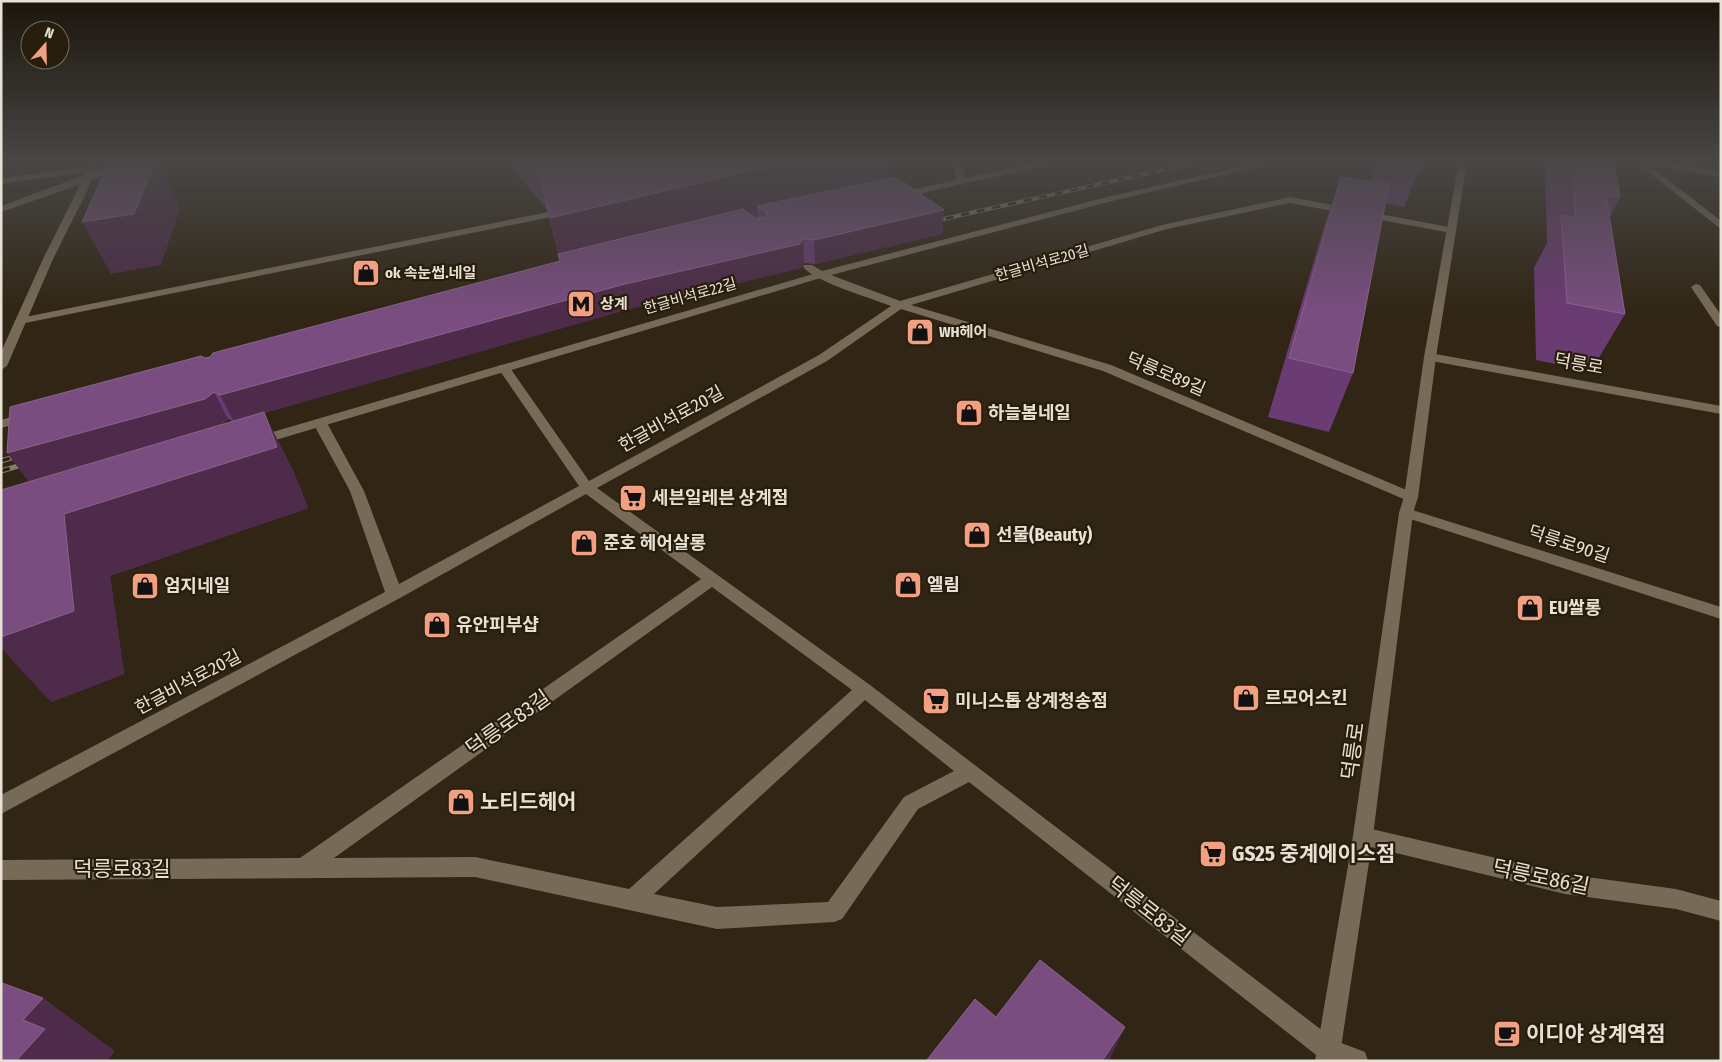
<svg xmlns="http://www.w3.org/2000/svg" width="1722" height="1062" viewBox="0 0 1722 1062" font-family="'Fira Sans Condensed','Noto Sans KR',sans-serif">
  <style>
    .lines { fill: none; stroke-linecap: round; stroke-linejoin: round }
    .street { fill: #776b57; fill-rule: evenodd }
    .secondary { fill: #776b57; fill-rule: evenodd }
    .rail-far1-casing { stroke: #867c6e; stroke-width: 4 }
    .rail-casing { stroke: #867c6e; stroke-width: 5 }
    .rail-far1 { stroke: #271d0b; stroke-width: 2.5; stroke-dasharray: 8; stroke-linecap: butt }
    .rail { stroke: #271d0b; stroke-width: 3; stroke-dasharray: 9; stroke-linecap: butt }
    .wall { fill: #6b3b74; fill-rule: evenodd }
    .shaded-wall { fill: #4e2b4a }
    .building { fill: #794d7f; stroke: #8a648c }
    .labels { text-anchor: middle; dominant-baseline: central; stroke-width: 4.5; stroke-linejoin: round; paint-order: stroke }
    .far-street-label { font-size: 15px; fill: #e7e0d5; stroke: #271d0b }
    .far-poi-label { font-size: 15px; font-weight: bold; fill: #e7e0d5; stroke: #271d0b; text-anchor: start }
    .street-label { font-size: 18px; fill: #e7e0d5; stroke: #271d0b }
    .poi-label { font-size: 18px; font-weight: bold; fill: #e7e0d5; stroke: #271d0b; text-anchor: start }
    .near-street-label { font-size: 21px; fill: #e7e0d5; stroke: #271d0b }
    .near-poi-label { font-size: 21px; font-weight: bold; fill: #e7e0d5; stroke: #271d0b; text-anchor: start }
  </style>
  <rect width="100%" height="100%" fill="#312615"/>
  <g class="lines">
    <path class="street" d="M122,161H135L90,181L1,212V206Z
      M1266,161H1283L1112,201L831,275L900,301L1162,225L1290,197L1454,228V232L1451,233L1290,203L1167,229L911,305L1111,365L1416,494L1418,497L1416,500H1406L1103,371L901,309L827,361L597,488L870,685L1336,1041L1365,1052L1368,1061H1325L1320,1058L969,782L918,809L842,919L834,922L717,929L475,877L1,880V860L300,858L701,579L586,494L400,598L1,814V795L385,592L350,491L313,423L315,420L320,419L327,423L364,491L399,584L579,486L498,368L500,365H508L589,481L819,355L891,306C869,297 817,283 803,267L804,265H812L822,271L1111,196ZM712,587L852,690L629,889L475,857L334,858ZM865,700L954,771L904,797L828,902L717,907L654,894Z
      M1634,161H1658L1721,171V177L1649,165L1721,221V229Z
      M91,166L94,167V171L1,184V178Z
      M568,208L571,209V213L20,324L14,321L20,318Z
      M1696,284L1700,285L1721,315V327L1717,326L1691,287Z
      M1430,353L1721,406V414L1426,360L1424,357Z
      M1406,508L1721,607V619L1401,516L1399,513L1401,510Z
      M1363,827L1565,874L1676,889L1721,901V921L1676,909L1565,894L1363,845L1356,842L1353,836L1356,830Z"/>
    <path class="secondary" d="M90,161H98L88,189L53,259L7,366L1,370V352L43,259L78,189Z
      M952,161H960L965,178L1045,161H1063L896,199L891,196L896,193L957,180Z
      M1459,161H1467L1436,357L1418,497L1413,513L1373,836L1339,1061H1315L1353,836L1399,513L1404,497L1424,357Z
      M820,272L825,275L824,277L262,444L257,445L250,441L252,438Z
      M29,412L36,416L34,419L1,428V420Z"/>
    <g class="rail-far1-casing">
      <path id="rail-far1" d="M930,222L1203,161"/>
    </g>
    <g class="rail-casing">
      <path id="rail" d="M1,461L24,454
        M1,471L32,462"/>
    </g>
    <use href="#rail-far1" class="rail-far1"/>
    <use href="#rail" class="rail"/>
  </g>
  <path class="wall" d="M506,161H887V179L944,210L942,234L815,264L804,263L801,268L629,309L264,413L294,473L308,508L110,576L124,674L51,702L173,439L28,481L205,358L560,261L547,209ZM228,419L233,421L221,425Z
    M1376,161H1422L1404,207L1385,203L1353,373L1329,432L1268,417L1324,227L1341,177L1370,181Z
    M1545,161H1614L1620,197L1610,217L1625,314L1591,371L1536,360L1534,268L1547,243L1545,163Z"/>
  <path class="shaded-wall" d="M156,161H157L180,208L161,265L111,274L82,222Z
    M580,161L588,202L542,186L536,162Z
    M804,161H887V193L766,211L757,206L758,220L562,269L550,218L741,173Z
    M944,210L942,234L815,264L814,240Z
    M803,239L804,263L801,268L629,309L264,413L294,473L308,508L110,576L124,674L51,702L1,648V637L64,514L234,422L220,395L625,284Z
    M214,392L228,419L220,426L28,481L7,453Z
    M43,998L115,1051L107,1061H16L23,1020Z
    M1125,1027L1109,1061H1102Z"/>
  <path class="building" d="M144,161H156L134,214L82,222L107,165Z
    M583,161H804L741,173L550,218L538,170Z
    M1571,161H1614L1620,197L1606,195L1625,314L1567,303L1561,215L1576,218Z
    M896,177L944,210L814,240L803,239L800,244L625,284L220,395L214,392L205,399L7,453L10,407L201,356L205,358L210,357L213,353L560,261L558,254L743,209L756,218H765L767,217L766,211L757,206Z
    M1341,177L1389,184L1353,373L1289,358Z
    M264,412L277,447L64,514L74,611L1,637V490Z
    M1040,960L1125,1027L1102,1061H926L975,999L996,1017Z
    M2,983L43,998L23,1020L45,1029L16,1061H1V984Z"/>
  <linearGradient id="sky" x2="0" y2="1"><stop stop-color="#1b150c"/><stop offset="0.52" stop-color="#484746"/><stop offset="1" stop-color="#484746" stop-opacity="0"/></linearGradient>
  <rect width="1722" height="310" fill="url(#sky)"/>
  <defs>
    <g id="shop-square" transform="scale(1.4375)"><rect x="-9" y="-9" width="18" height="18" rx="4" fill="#f2a081" stroke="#271d0b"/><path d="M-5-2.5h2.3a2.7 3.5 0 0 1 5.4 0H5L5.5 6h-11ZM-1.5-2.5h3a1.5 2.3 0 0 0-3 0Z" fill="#111"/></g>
    <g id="metro-square" transform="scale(1.4375)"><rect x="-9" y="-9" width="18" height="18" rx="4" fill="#f2a081" stroke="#271d0b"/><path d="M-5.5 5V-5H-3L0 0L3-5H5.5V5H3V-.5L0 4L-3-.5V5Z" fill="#111"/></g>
    <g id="supermarket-square" transform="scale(1.4375)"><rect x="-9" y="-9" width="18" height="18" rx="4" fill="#f2a081" stroke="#271d0b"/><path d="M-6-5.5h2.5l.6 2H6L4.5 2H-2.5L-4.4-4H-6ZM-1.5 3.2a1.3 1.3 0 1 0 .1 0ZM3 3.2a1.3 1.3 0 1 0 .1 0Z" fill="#111"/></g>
    <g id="cafe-square" transform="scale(1.4375)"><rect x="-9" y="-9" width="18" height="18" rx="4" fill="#f2a081" stroke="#271d0b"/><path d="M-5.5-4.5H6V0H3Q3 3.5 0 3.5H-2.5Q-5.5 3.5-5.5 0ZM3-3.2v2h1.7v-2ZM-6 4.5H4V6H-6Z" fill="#111"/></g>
  </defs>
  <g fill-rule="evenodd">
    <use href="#shop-square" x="366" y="273"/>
    <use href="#metro-square" x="581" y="304"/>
    <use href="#shop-square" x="920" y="332"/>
    <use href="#shop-square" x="969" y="413"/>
    <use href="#supermarket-square" x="633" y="498"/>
    <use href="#shop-square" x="977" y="535"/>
    <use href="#shop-square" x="584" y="543"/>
    <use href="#shop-square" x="908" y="585"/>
    <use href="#shop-square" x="145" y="586"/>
    <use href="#shop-square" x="1530" y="608"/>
    <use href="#shop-square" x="437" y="625"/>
    <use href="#shop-square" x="1246" y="698"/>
    <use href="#supermarket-square" x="936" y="701"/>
    <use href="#shop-square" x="461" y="802"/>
    <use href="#supermarket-square" x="1213" y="854"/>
    <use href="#cafe-square" x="1507" y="1034"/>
  </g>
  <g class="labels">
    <g class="far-street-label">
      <text transform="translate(1042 263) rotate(-16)">한글비석로20길</text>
      <text transform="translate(690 296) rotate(-16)">한글비석로22길</text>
    </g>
    <g class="far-poi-label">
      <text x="385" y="273">ok 속눈썹.네일</text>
      <text x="600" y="304">상계</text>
      <text x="939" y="332">WH헤어</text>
    </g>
    <g class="street-label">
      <text transform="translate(1579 364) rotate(10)">덕릉로</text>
      <text transform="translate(1166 374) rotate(23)">덕릉로89길</text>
      <text transform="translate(671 419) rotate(-29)">한글비석로20길</text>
      <text transform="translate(1569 544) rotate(18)">덕릉로90길</text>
      <text transform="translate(188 682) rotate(-28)">한글비석로20길</text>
    </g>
    <g class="poi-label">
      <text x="988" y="413">하늘봄네일</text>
      <text x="652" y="498">세븐일레븐 상계점</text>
      <text x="996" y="535">선물(Beauty)</text>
      <text x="603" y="543">준호 헤어살롱</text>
      <text x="927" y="585">엘림</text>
      <text x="164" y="586">엄지네일</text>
      <text x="1549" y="608">EU쌀롱</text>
      <text x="456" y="625">유안피부샵</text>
      <text x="1265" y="698">르모어스킨</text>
      <text x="955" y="701">미니스톱 상계청송점</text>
    </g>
    <g class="near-street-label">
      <text transform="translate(508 723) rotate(-35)">덕릉로83길</text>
      <text transform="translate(1353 751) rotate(-82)">덕릉로</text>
      <text x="122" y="869">덕릉로83길</text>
      <text transform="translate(1541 877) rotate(12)">덕릉로86길</text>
      <text transform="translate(1149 911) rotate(38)">덕릉로83길</text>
    </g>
    <g class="near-poi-label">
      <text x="480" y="802">노티드헤어</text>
      <text x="1232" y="854">GS25 중계에이스점</text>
      <text x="1526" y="1034">이디야 상계역점</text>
    </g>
  </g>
  <rect width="1722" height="1062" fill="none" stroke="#e7e0d5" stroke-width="5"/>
  <g transform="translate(45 45) rotate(20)"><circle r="24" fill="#271d0b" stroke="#746b5c"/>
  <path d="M0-4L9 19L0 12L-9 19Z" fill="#f2a081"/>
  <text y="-8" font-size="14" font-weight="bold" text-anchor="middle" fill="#e7e0d5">N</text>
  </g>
</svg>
